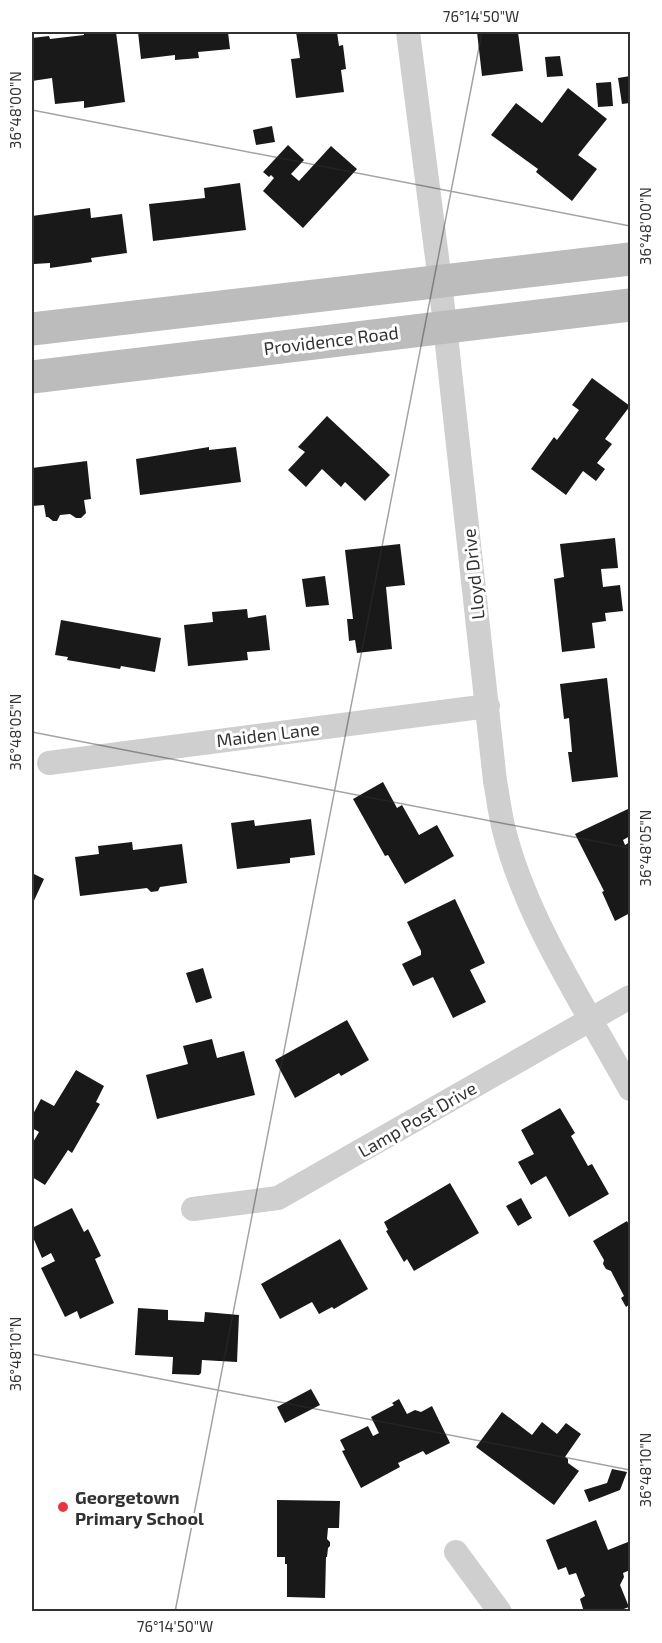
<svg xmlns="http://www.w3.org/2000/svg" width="662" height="1643" viewBox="0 0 662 1643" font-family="'Exo 2',sans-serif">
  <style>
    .building { fill: #191919 }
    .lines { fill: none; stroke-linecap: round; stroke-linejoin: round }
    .minor { stroke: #cfcfcf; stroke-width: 24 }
    .secondary { stroke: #bcbcbc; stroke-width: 33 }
    .ticks { fill: none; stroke: #323232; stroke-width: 1.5; stroke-opacity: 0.45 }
    .poi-dot { fill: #e93540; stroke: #fff; stroke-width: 2 }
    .labels { text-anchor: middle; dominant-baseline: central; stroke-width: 6; stroke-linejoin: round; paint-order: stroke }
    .street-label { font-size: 18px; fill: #323232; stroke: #fff }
    .poi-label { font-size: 18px; font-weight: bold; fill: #323232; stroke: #fff; text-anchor: start }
    .neatline { fill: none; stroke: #323232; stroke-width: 2 }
    .ticks-label { font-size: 15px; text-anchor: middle; fill: #323232 }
  </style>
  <rect width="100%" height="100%" fill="#fff"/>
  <path class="building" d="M84,32H116L125,102L84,108V101L55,104L52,78L32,81V38L49,36L50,39L84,35Z
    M138,32H228L230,49L198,52L199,58L175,60V55L141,59Z
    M296,32H337L339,46L343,45L346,69L341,70L344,92L296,98L291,59L300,58Z
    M477,32H518L523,71L482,76Z
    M560,56L563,76L547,77L545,57Z
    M630,76V103L622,104L618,78Z
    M611,82L613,106L598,107L596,83Z
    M568,88L607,119L578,155L597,169L572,201L536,172L538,169L491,135L516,103L542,123Z
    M272,126L275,142L256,145L253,130Z
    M288,145L304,160L291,174L299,181L331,146L357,169L303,228L263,191L274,178L271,175L269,177L263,172Z
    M240,183L246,230L153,241L149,204L205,198L204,188Z
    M90,208L91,218L122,214L127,253L91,258L92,262L50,268V263L34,264L32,246V216Z
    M592,378L630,406L605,439L612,444L597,463L605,469L596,481L583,471L566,495L531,469L554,437L557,440L579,410L572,405Z
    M327,416L390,475L365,501L345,482L341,487L322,469L306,487L288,470L305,452L298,447Z
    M209,447V450L236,447L241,482L140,495L136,459Z
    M87,461L91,499L84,500L86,513L81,518H76L70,514L60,515L57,521H53L48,517H46L44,505L32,506V468Z
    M615,538L618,568L601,569L603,587L620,585L623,611L605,613L606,621L592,623L595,648L562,652L554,579L564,577L560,544Z
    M400,544L405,585L386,587L392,649L357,653L355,640L349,641L347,619H353L345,550Z
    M325,576L329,605L306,607L302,579Z
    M247,609L248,618L266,615L270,650L247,652L248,660L188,666L184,625L213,622L212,612Z
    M61,620L161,638L155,672L121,666L120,669L67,660L68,657L55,655Z
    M607,678L618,777L572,782L568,752H572L569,718L564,719L560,684Z
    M383,782L397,808L402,805L419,835L437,825L454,856L405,884L388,855L385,856L353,799Z
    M628,809L630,814V836L623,840L625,845L630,842V913L615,921L602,892L604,891L575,834Z
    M311,819L315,855L290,858V863L237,869L231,823L254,820L255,826Z
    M132,842L133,850L182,844L187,883L160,887L158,891L151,892L147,888L80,896L75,857L99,854L98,846Z
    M32,873L44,879L32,905Z
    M455,899L485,963L470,970L486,1002L453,1018L433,977L413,986L402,964L421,955V951L407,922Z
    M203,968L212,998L196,1003L186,973Z
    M347,1020L369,1060L341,1076L339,1073L295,1098L275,1060Z
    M212,1039L217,1058L244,1051L255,1095L157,1119L146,1075L188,1064L183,1046Z
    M76,1070L104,1086L96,1102L100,1104L72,1153L68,1150L45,1185L32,1177V1144L39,1132L32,1128V1116L41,1099L54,1106Z
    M560,1108L575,1133L571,1136L588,1166L592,1164L609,1194L569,1217L546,1176L531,1185L518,1162L534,1154L521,1130Z
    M450,1183L479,1233L414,1271L407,1259L404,1262L386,1231L388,1230L384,1222Z
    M521,1198L532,1218L518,1226L506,1206Z
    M72,1208L84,1232L88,1229L101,1256L95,1259L114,1303L80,1319L77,1311L65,1317L41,1268L55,1261L51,1253L42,1258L32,1235V1228Z
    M627,1221L630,1227V1304L626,1307L621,1298L624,1296L611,1271L606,1269L603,1264L604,1260L593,1241Z
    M340,1239L368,1289L334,1309L332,1307L319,1314L312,1302L280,1319L261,1284Z
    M138,1308L168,1310V1320L204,1322L205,1312L239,1315L237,1362L202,1360L201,1373L199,1375L172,1374L173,1357L135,1355Z
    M311,1389L320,1405L285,1423L277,1407Z
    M399,1399L407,1414L415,1410L421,1412L432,1406L450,1443L426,1455L423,1451L398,1463L400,1467L361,1488L342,1451L345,1450L340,1440L368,1426L373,1436L379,1433L371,1417L394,1405L392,1403Z
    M502,1412L532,1435L542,1422L557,1434L566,1423L581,1434L565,1457L568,1459V1463L579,1471L554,1505L476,1447Z
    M612,1469L627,1472L620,1490L589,1502L584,1490L607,1483Z
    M277,1500L340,1501L339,1528H328L327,1539L330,1542V1546L328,1548L327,1557H326L325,1598L287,1597V1564H285V1557H277Z
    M596,1520L608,1550L628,1542L630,1548V1570L623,1573L624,1577L620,1585L629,1607L616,1612H584L580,1599L585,1596L576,1573L569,1575L566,1567L558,1570L546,1540Z"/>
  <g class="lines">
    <path class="minor" d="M408,32L440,281L495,781C498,797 500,814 504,830C526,919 586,1009 630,1089
      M49,763L488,706
      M193,1209L278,1198L630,997
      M456,1552L500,1612"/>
    <path class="secondary" d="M32,329L630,259
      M32,377L630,305"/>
  </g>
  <path class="ticks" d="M32,110L630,226M32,732L630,848M32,1354L630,1470M175,1612L482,32"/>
  <circle class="poi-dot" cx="63" cy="1507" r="6"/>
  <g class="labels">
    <g class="street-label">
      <text transform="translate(331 340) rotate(-7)">Providence Road</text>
      <text transform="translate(473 574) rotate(-96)">Lloyd Drive</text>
      <text transform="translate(268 734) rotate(-7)">Maiden Lane</text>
      <text transform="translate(417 1119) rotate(-30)">Lamp Post Drive</text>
    </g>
    <g class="poi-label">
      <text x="75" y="1497">Georgetown<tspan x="75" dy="21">Primary School</tspan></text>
    </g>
  </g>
  <rect width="662" height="1643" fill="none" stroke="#ffffff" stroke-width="66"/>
  <rect x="33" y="33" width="596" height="1577" class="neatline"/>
  <g class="ticks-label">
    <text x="481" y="22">76°14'50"W</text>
    <text transform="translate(16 110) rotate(-90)" y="5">36°48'00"N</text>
    <text transform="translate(646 226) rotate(-90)" y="5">36°48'00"N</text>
    <text transform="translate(16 732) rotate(-90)" y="5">36°48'05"N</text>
    <text transform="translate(646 848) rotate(-90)" y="5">36°48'05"N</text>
    <text transform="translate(16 1354) rotate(-90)" y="5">36°48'10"N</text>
    <text transform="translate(646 1470) rotate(-90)" y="5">36°48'10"N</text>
    <text x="175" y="1632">76°14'50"W</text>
  </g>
</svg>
